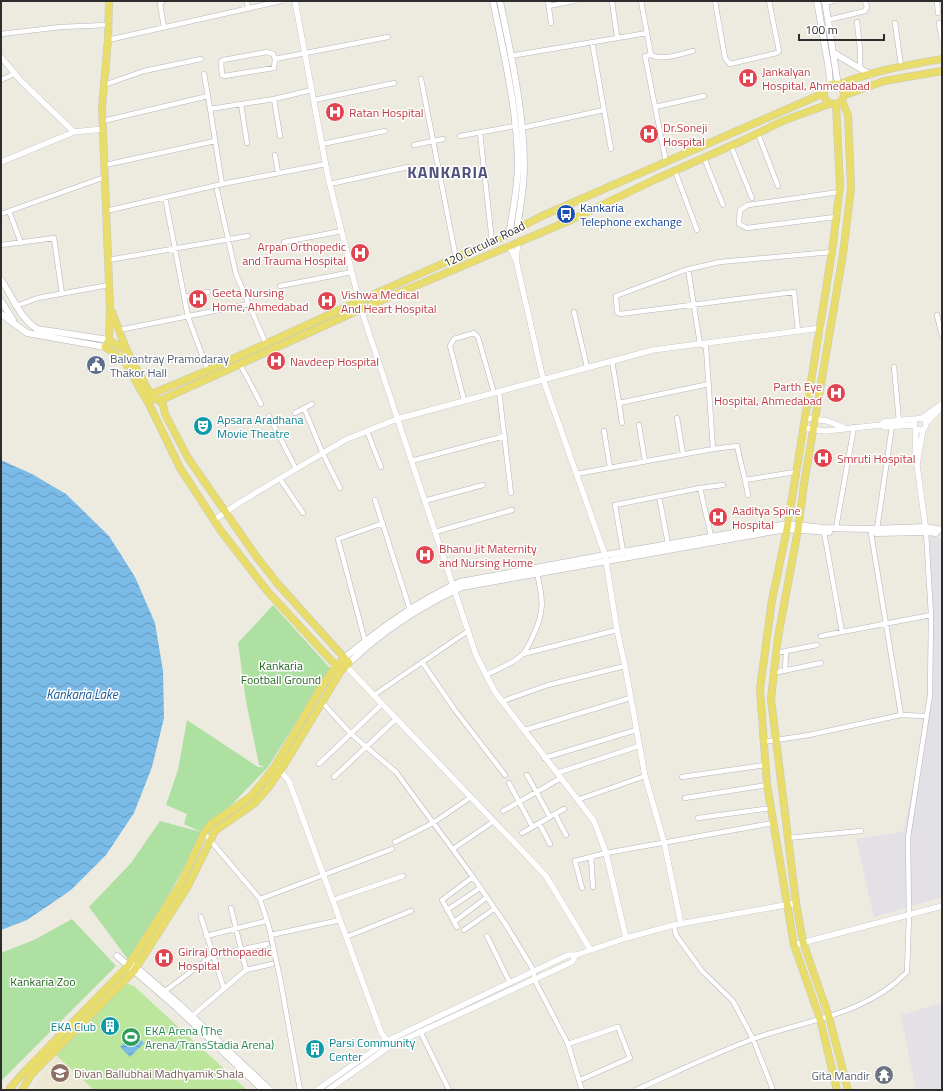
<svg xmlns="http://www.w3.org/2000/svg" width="943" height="1091" viewBox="0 0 943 1091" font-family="'Titillium Web',sans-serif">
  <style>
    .industrial { fill: #e3e0e6 }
    .education { fill: #ede8d1 }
    .park { fill: #ade0a1 }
    .pitch { fill: #bde69d }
    .water { fill: url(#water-waves) }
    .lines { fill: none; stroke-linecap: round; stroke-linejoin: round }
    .minor-casing { stroke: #b4b4bf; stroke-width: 5.5 }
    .tertiary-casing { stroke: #b4b4bf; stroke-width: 6 }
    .secondary-casing { stroke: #b4b4bf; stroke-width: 7 }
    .primary-casing { stroke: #c8c8c8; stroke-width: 8 }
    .minor { stroke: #fff; stroke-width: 4.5 }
    .tertiary { stroke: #fff; stroke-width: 5.5 }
    .secondary { stroke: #fff; stroke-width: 6 }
    .primary { stroke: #e8dd6a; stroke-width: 7 }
    .labels { text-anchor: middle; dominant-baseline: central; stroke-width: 3; stroke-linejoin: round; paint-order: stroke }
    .health-label { font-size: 12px; fill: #be3a42; stroke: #fff; text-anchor: start }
    .transit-label { font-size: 12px; fill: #164399; stroke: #fff; text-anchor: start }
    .street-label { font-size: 12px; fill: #2d2d2d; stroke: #fff }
    .service-label { font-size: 12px; fill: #4e5e75; stroke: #fff; text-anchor: start }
    .culture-label { font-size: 12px; fill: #0d838f; stroke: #fff; text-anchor: start }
    .park-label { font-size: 12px; fill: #246720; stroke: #fff }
    .leisure-label { font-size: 12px; fill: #27864d; stroke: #fff; text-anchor: start }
    .education-label { font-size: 12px; fill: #785e54; stroke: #fff; text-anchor: start }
    .worship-label { font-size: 12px; fill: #5b616d; stroke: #fff; text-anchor: end }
    .water-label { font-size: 13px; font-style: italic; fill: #175897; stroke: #fff }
    .district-label { font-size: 16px; font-weight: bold; letter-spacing: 1px; fill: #4f517b; stroke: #fff }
  </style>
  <defs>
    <pattern id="water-waves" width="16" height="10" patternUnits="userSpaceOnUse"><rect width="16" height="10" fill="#7bbbe8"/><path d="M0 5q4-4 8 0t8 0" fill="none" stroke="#6598bc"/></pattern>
  </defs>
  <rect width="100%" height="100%" fill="#edeae0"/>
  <path class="industrial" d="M930,536L942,539V897L874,917L856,839L903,832L933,697Z
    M942,1003V1090H916L901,1015Z"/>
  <path class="education" d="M56,1055L94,1090H32Z"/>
  <path class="park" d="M273,605L330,668L268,767L204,833L130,962L89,907L131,863L160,821L201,832L184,824L187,814L166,805L178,770L187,720L258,767H265L259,765L246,701L238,643Z
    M72,919L116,966L1,1081V953L36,939Z"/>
  <path class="pitch" d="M124,984H128L134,986L247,1090H94L56,1055Z"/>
  <path class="water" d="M1,460L32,474L66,494L109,536L135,577L155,623L163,671L164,718L152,767L134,813L106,855L71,890L27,920L1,930Z
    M133,1033L144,1043L130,1057L120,1047Z"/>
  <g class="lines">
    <g class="minor-casing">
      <path id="minor" d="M163,1L160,4L164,27
        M247,1L248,9
        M548,1L551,23
        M612,1L617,37
        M641,1L651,55L645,56L666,162
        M715,1L725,58L730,64L777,53L779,51L769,1
        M937,1L938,13
        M825,3L833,1
        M549,6L574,1
        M828,20L865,11L867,7L865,1
        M857,22L860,49V69
        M895,23L901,66
        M939,23L942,40
        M1,34L61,27L107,25
        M108,40L281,1
        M592,42L611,149
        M651,55C662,61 680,54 693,51
        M510,56L647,33
        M275,59L274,68L224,76L222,75L221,62L223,60L267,52L273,54L275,59L388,37
        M204,74L208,96
        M421,79L456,258
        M1,80L14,74
        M104,85L144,71L201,59
        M274,99L280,136
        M314,100L394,83
        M241,104L247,143
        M655,107L704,96
        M210,109L274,99L312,90
        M103,121L208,96L222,184L106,211
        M521,128L604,110
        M480,133L492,242
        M758,134L778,186
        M460,136L515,126
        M322,144L385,131
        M414,145L443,139
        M731,146L752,198
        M275,155L278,173
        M704,158L723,205
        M105,165L215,141
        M675,171L697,230
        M222,184L326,164
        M330,184L408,167
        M217,190L236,274L266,344
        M165,197L188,317L208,371
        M9,211L21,243
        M1,214L105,177
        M835,217L747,228L739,224L740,210L748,205L839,192
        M284,242L342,231
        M1,245L54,238L62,294
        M108,260L248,236
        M280,286L352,272
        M184,297L208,292
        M16,306L38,298L109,285
        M574,312L587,367
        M937,315L942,336
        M119,330L249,304
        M798,331L794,292L620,314L617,312L616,296L685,270L720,262L832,252
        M612,361L619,403L709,384
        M240,364L261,404
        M894,367L899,421
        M499,391L511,493
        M464,400L450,346L454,339L474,333L478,337L494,393
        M619,403L622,423
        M304,408L323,454L340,488
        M295,413L312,404
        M269,416L296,469
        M677,418L683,454
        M639,425L645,461
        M367,431L381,467
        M604,431L610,467
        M713,449L737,446L745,480L795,472
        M411,461L505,436
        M576,474L713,449L706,347L700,344L688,269
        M280,479L303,513
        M745,480L748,495
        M659,496L668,544
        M375,500L410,610
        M424,501L483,485
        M836,528L854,427
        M877,529L892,426
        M435,532L512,510
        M824,532L842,632
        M871,533L901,715
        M711,536L700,488L723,485
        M623,551L615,505L700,488
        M821,636L931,615
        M365,641L338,539L383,523
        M776,653L817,645
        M523,654L617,630
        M422,662L455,710L505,775
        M785,671L786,651
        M773,673L821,663
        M486,675C498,669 512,664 522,655C527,650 530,642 533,636C545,611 543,599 537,573
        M374,695L468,631
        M503,701L548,685L625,666
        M322,702L351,734L396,772L473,877L506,925L534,971V979L568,1044L582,1090
        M525,730L630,698
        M763,742L809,735L901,715L926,716
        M544,758L636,730
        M319,764L382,704
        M557,773L639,746
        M334,777L396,719
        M682,777L765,765
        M509,783L532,826
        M685,798L767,785
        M577,800L645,776
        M503,811L561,778
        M555,814L566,835
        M553,815L564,809
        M698,818L771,808
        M539,823L550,844
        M204,833L260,899L269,927L280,978L300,1090
        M522,833L550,817L527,775
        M787,838L861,831
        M395,842L433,823L471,797
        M453,849L494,821
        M591,857L593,887
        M582,888L575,861L606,853L773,823
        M260,899L392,849
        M333,900L403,876
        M231,908L246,970
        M447,910L480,888
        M201,917L224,989
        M454,922L486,898
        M674,925L676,935L702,971L733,1001L753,1039L773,1090
        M457,927L442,900L473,877
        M464,930L494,909
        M271,935L340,920
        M206,936L266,921
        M487,936L510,983
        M346,937L411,911
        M165,991L212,956L267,944
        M192,1016L246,970L272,964
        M420,1031L449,1090
        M568,1044L618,1027L630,1058L580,1080
        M636,1090C674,1073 713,1054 753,1039C806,1020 866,1015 907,972L909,916L908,838L930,695L931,615L926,532"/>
    </g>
    <g class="tertiary-casing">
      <path id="tertiary" d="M295,1L328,177L361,309L476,655L495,692L594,821L606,853L626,938
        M1,57L20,80L74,132L103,129
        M1,162L74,132
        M509,245L516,260L543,379L605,555L617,630L625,666L645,776L664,842L681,924
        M516,260L518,242
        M914 424a6 6 0 1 1 12 0a6 6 0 1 1-12 0Z
        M805,418L827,421L843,427
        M922,418L942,404
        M926,423L940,409L942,405
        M913,425L885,427L881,425L884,422L915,419
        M803,428L825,431L881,425
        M916,429L915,459L917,465L926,531
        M917,465L923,429
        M214,520L242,501L345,440L397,419L653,350L821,328
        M346,666L546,876L590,949
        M279,769L289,781L381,1032L390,1046
        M794,945L942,906
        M317,1090L387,1041L568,955H576L626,938L674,925L796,903
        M328,1090L390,1046L572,962L576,955"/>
    </g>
    <g class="secondary-casing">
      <path id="secondary" d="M493,1C504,55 518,112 518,168C517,190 513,212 509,234
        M500,1C511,55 524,111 524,167C524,188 520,208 517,228
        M817,1L829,70L830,85
        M825,1L838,85
        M834,53L871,75
        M1,280C13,297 19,317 37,329L109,340
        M1,301L13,320
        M1,314L27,333L105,347
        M876,533L926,532L936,533
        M344,658C380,629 418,601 460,582L605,555L787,524L824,528L871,529L925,527L942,530
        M349,663C382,631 421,606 462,587L769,532L787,529L829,532
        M117,956L176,1007L263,1090
        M130,962L179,1004L270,1090"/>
    </g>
    <g class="primary-casing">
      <path id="primary" d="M109,1L108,40L102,107L110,308L109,340L105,347L123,359L150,406L180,468L221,531L268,592L341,671
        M824 94a10 10 0 1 1 20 0a10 10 0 1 1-20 0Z
        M838,85C871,71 907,65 942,59
        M845,95L884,81L942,71
        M842,101L848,115L851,188L843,254L804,484L798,530L778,637L771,699L796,903L803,942L829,1017L848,1090
        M836,105L840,186L832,252L787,529L772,600L760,689L767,785L794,945L820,1019L837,1090
        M112,312L127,351
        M147,396L204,372L359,301L509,234L515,230L542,216L824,93
        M159,401L361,309L571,220L656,179L744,140L785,120L829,104
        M10,1088L26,1070L128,966L181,883L204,833L211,824L250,797L262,783L275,766L319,691L336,666L344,658
        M22,1090L31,1075L134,971L188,886L215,831L255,803L268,788L281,770L341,671L349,663L277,583L256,556L188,458L165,414L162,400L153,399L127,351L109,340"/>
    </g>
    <use href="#minor" class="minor"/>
    <use href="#tertiary" class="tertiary"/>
    <use href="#secondary" class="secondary"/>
    <use href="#primary" class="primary"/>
  </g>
  <defs>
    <g id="hospital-disc" transform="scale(1)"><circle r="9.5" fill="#e0444e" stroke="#fff"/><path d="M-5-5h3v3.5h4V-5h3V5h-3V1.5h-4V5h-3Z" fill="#fff"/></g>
    <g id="bus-disc" transform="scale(1)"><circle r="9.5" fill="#1a4fb4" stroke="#fff"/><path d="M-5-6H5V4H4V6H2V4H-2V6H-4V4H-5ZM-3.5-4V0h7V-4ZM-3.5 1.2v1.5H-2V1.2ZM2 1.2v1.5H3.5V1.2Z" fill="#fff"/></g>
    <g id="civic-disc" transform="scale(1)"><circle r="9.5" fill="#5c6f8a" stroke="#fff"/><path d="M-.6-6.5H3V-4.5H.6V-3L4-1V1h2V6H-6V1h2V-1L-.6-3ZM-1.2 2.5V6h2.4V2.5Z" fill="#fff"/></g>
    <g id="theatre-disc" transform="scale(1)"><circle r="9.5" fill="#0f9aa8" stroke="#fff"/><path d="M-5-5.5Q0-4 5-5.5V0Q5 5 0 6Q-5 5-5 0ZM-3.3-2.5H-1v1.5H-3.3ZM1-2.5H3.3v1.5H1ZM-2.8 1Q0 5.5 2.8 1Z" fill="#fff"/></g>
    <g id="building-disc" transform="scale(1)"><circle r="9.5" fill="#0f9aa8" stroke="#fff"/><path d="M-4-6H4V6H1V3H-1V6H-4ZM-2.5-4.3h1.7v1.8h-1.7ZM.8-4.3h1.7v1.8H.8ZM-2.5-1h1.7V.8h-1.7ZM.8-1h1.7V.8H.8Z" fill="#fff"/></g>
    <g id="stadium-disc" transform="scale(1)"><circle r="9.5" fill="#2e9e5b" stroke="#fff"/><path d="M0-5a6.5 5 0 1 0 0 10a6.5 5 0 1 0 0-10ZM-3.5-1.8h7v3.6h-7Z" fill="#fff"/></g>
    <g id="school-disc" transform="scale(1)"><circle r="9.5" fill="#8d6e63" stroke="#fff"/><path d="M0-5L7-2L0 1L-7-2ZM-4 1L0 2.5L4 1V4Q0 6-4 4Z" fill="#fff"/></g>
    <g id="temple-disc" transform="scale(1)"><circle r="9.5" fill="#6b7280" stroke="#fff"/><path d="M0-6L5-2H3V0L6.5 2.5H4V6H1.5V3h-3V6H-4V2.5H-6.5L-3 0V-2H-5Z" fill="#fff"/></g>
  </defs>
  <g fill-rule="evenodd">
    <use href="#hospital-disc" x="748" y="78"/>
    <use href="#hospital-disc" x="335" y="112"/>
    <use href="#hospital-disc" x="649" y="134"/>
    <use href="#bus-disc" x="566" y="214"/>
    <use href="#hospital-disc" x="360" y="253"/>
    <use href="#hospital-disc" x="198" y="299"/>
    <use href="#hospital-disc" x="327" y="301"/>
    <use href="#hospital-disc" x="276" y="361"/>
    <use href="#civic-disc" x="96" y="365"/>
    <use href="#hospital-disc" x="836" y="393"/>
    <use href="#theatre-disc" x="203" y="426"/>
    <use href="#hospital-disc" x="823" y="458"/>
    <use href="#hospital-disc" x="718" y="517"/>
    <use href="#hospital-disc" x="425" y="555"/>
    <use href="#hospital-disc" x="164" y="958"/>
    <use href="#building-disc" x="110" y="1026"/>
    <use href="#stadium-disc" x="131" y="1037"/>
    <use href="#building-disc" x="315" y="1049"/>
    <use href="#school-disc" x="60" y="1073"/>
    <use href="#temple-disc" x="884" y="1075"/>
  </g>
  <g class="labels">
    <g class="health-label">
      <text x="762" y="71">Jankalyan<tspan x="762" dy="14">Hospital, Ahmedabad</tspan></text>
      <text x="349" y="112">Ratan Hospital</text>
      <text x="663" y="127">Dr.Soneji<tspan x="663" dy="14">Hospital</tspan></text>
      <text x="346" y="246" text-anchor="end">Arpan Orthopedic<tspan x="346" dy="14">and Trauma Hospital</tspan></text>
      <text x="212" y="292">Geeta Nursing<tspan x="212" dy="14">Home, Ahmedabad</tspan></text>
      <text x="341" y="294">Vishwa Medical<tspan x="341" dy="14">And Heart Hospital</tspan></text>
      <text x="290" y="361">Navdeep Hospital</text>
      <text x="822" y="386" text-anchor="end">Parth Eye<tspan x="822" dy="14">Hospital, Ahmedabad</tspan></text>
      <text x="837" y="458">Smruti Hospital</text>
      <text x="732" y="510">Aaditya Spine<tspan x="732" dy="14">Hospital</tspan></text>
      <text x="439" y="548">Bhanu Jit Maternity<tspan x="439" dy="14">and Nursing Home</tspan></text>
      <text x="178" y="951">Giriraj Orthopaedic<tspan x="178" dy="14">Hospital</tspan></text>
    </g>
    <g class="transit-label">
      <text x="580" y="207">Kankaria<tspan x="580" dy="14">Telephone exchange</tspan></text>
    </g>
    <g class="street-label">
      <text transform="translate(484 244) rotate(-26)">120 Circular Road</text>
    </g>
    <g class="service-label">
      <text x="110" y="358">Balvantray Pramodaray<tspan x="110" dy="14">Thakor Hall</tspan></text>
    </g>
    <g class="culture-label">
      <text x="217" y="419">Apsara Aradhana<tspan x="217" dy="14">Movie Theatre</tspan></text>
      <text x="96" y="1026" text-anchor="end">EKA Club</text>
      <text x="329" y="1042">Parsi Community<tspan x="329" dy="14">Center</tspan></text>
    </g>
    <g class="park-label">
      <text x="281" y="665">Kankaria<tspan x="281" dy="14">Football Ground</tspan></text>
      <text x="43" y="981">Kankaria Zoo</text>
    </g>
    <g class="leisure-label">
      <text x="145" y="1030">EKA Arena (The<tspan x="145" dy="14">Arena/TransStadia Arena)</tspan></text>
    </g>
    <g class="education-label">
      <text x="74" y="1073">Divan Ballubhai Madhyamik Shala</text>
    </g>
    <g class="worship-label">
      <text x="870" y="1075">Gita Mandir</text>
    </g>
    <g class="water-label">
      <text x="82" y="694">Kankaria Lake</text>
    </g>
    <g class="district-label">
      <text x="448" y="172">KANKARIA</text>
    </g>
  </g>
  <rect width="943" height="1091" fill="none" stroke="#2d2d2d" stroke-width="4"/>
  <path d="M799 34v6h85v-6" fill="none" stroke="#2d2d2d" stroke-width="2"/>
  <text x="805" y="34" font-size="12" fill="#2d2d2d" stroke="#ffffff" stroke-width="3" paint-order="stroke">100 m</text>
</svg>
